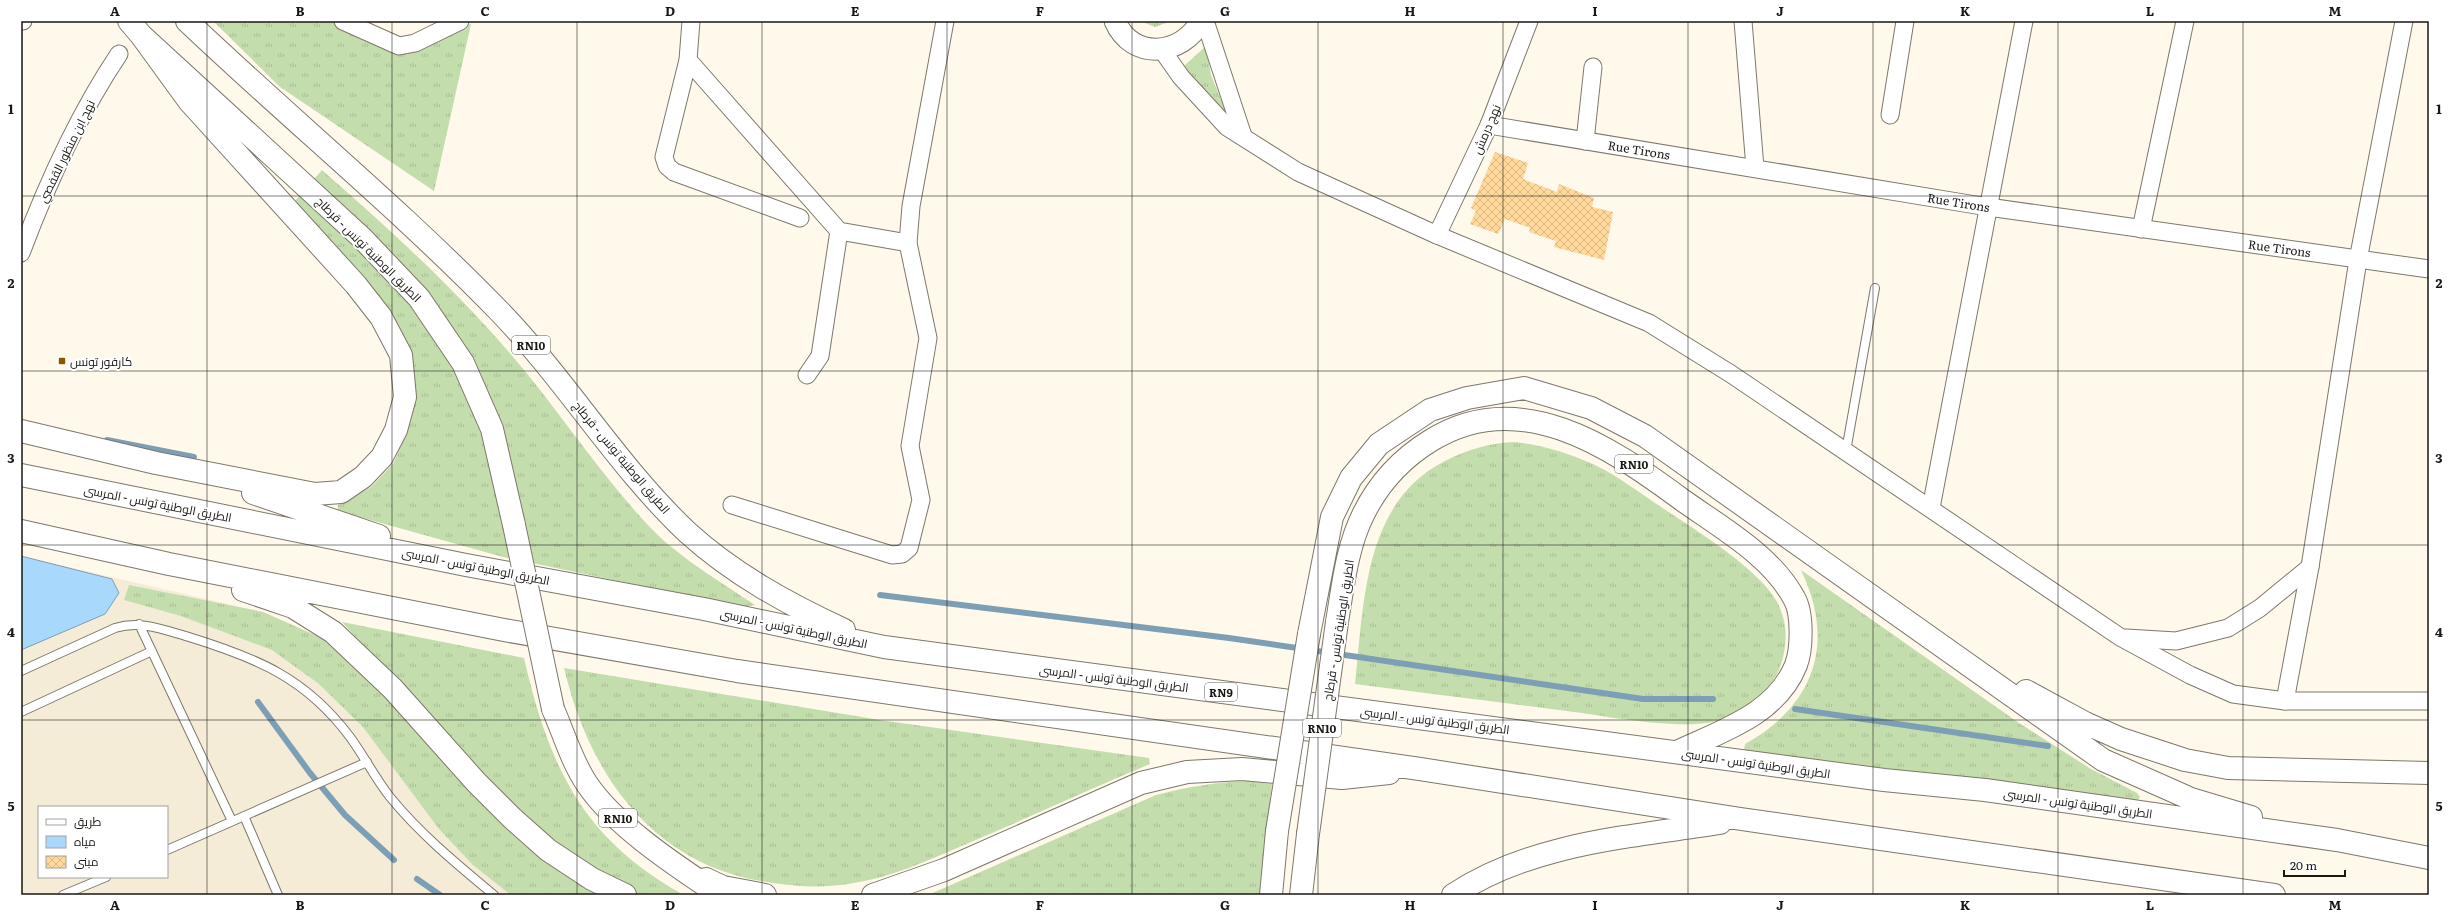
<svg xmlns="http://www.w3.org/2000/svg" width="2450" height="916" viewBox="0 0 2450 916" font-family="Literata,Cairo,serif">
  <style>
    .built { fill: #f5ecd7; fill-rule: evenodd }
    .grass { fill: url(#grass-tufts) }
    .water { fill: #a8d9fd; stroke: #7d9fb6 }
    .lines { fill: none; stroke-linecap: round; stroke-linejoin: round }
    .stream { stroke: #7d9fb6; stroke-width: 6 }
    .building { fill: url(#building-cross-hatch) }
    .service-casing { stroke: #7d786b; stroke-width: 10 }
    .minor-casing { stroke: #7d786b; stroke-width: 19 }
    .tertiary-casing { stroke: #7d786b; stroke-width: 23 }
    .trunk-casing { stroke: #7d786b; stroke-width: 24 }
    .service { stroke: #fff; stroke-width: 8 }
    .minor { stroke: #fff; stroke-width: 17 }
    .tertiary { stroke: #fff; stroke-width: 21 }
    .trunk { stroke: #fff; stroke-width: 22 }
    .trunk-bridge-casing { stroke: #7d786b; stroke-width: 24; stroke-linecap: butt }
    .trunk-bridge { stroke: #fff; stroke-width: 22 }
    .grid { fill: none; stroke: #181712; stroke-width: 1; stroke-opacity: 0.55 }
    .poi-dot { fill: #895700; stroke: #fff; stroke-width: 1.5 }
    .labels { text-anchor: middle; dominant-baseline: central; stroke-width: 4; stroke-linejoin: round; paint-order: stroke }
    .shield { fill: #fff; stroke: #5d5d59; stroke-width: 1 }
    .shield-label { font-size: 11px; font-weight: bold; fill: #181712 }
    .street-label { font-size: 12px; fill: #181712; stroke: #fff }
    .poi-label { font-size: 12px; fill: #181712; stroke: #fff; text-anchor: start }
    .neatline { fill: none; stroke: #181712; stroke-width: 1.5 }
    .grid-label { font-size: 13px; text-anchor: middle; font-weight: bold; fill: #181712 }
  </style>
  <defs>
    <pattern id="grass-tufts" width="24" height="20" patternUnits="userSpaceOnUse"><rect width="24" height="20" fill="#c4ddad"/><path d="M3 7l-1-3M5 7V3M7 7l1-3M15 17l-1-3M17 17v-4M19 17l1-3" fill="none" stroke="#a8bd94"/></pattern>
    <pattern id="building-cross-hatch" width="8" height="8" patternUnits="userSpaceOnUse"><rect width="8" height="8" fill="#ffd89b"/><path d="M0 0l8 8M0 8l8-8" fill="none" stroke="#dab984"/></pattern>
  </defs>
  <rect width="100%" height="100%" fill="#fef9ea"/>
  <path class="built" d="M21,556L263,612L324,639L610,895H21ZM39,807H167V877H39Z"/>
  <path class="grass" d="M213,21H337L391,45L471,24L434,191L280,87Z
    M1140,21H1171L1155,27Z
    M1206,46L1211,75L1228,117L1184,66Z
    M322,170C387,227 451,285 508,351C556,406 596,469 646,523C676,556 718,580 755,605L743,607L503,557L338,511V505L371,487L393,464L406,435L415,397L363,279L295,201Z
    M1515,442C1543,445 1569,453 1595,465C1616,475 1636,490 1655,503C1689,526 1758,567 1777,602C1788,622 1788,646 1780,667C1772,692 1743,712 1719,720C1690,731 1615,718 1582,713C1506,703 1431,694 1355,684C1364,604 1363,502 1445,461C1469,449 1489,443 1515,442Z
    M1801,570L2019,723L2091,769L2137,793L2140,797L2137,801L1744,750L1745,744C1815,705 1836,643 1801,570Z
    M129,585L263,612L324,639L610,895H511L473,865L439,829L363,727L319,684L272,650L181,616L124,600Z
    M342,622L524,658C549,766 582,839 684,895H641L597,874L571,856L509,804Z
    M564,668L880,720L1149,758L1150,764C1087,790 1026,819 964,845C929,860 892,877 854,883C828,888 800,887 774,883C656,869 590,778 564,668Z
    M1248,781L1272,784L1260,895H928L1156,795C1187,787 1216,782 1248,781Z"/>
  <path class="water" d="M21,556L112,579L119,593L105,614L21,650Z"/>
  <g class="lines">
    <path class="stream" d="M107,440L194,457
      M880,595L1229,638L1643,699H1713
      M258,702L310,773L345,815L394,860
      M1795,709L2048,746
      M417,879L440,895"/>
  </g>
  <path class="building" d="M1495,152L1528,163L1523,179L1557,192L1559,184L1594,198L1592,207L1613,212L1604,260L1554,247L1556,241L1529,232L1530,228L1505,219L1498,234L1470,224L1476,211L1471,208Z"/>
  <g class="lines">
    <g class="service-casing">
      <path id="service" d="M1846,451L1875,288
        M139,624L232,821
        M21,671L115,628C141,620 164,630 189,637C257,658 306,678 350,737C364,756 375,778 390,797C420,834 458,865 494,895
        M21,712L152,651
        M244,816L278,895
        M167,850L367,762
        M63,895L106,877"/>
    </g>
    <g class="minor-casing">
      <g id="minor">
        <path d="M21,21H23"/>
        <path d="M343,21L399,46L415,43L460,21"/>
        <path d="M691,21L688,60L664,157L667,166L674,172L800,218"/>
        <path d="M1205,21L1243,136"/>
        <path d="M1743,21L1755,168"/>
        <path d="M1162,50L1181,77L1227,127L1298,172L1437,235L1649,323L1731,374L2120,637L2190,675L2233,694L2285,701H2429"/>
        <path d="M688,60L839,231L908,243"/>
        <path d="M1890,115L1905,21"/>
        <path id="s1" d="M1489,125L1988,207L2429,269"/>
        <path d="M1585,141L1593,67"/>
        <path d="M2141,229L2185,21"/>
        <path d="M1437,235L1489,125L1529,21"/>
        <path d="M21,253C47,184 78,115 119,54"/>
        <path d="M807,375L820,356L839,231"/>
        <path d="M732,505L892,555L902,554L909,548L921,500L910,446L928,338L908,243L911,206L945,21"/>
        <path d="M1931,508L2024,21"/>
        <path d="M2126,638L2176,641L2228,628L2260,608L2310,567"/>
        <path d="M2285,701L2310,567L2358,260L2404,21"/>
      </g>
    </g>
    <g class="tertiary-casing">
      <path id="tertiary" d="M1115,21C1132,61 1182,56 1201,21"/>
    </g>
    <g class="trunk-casing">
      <path id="trunk" d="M129,21L141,35L362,238L419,298L463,363L492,429L514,525
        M187,21C290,119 400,209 499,311C566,380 618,467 687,532C733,574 788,604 844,630
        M21,431L156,463L315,494L341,492L363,477L382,457L396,430L405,397L401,355L381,317L356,285L189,101L141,35
        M21,475L466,565L704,609L884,647L1884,780L1985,790L2337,840L2429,858
        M253,493L379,536
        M21,531L169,564L504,630L737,671L1420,769L1741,819L2274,895
        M243,590L293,607L333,632L393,689L476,782L512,818L548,850L592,879L625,895
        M1337,622C1343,586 1347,546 1364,513C1379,483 1401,459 1430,441C1519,385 1609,446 1681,499C1720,527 1771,555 1794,598C1803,613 1802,649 1796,665C1776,715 1721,731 1677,752
        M1309,634L1332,517L1351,478L1379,444L1430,410L1467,398L1524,388L1591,408L1645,436L2103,760L2191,799L2251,817
        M2026,691L2085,723L2121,739L2185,760L2228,768L2429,773
        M553,709C564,734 572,762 587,784C615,826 678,867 720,895
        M706,879L723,887L765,895
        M873,895L944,870L1141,783L1187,772L1242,769L1342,778L1389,773
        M1271,895L1277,831
        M1301,895L1308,834
        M1453,895C1531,843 1630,837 1720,823"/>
    </g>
    <use href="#service" class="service"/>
    <use href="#minor" class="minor"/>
    <use href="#tertiary" class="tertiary"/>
    <use href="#trunk" class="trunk"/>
    <g class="trunk-bridge-casing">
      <path id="trunk-bridge" d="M514,525L553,709
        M1277,831L1309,634
        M1308,834L1337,622"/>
    </g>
    <use href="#trunk-bridge" class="trunk-bridge"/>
  </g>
  <path class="grid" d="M207,21V895M392,21V895M577,21V895M762,21V895M947,21V895M1132,21V895M1318,21V895M1503,21V895M1688,21V895M1873,21V895M2058,21V895M2243,21V895M21,196H2429M21,371H2429M21,545H2429M21,720H2429"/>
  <rect class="poi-dot" x="58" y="357" width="8" height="8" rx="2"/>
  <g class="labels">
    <g class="shield">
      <rect x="512" y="336" width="38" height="18" rx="3"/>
      <rect x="1615" y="455" width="38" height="18" rx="3"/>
      <rect x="1205" y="683" width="32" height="18" rx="3"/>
      <rect x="1303" y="719" width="38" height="18" rx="3"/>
      <rect x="599" y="809" width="38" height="18" rx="3"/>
    </g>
    <g class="shield-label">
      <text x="531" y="345">RN10</text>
      <text x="1634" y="464">RN10</text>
      <text x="1221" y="692">RN9</text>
      <text x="1322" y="728">RN10</text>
      <text x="618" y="818">RN10</text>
    </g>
    <g class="street-label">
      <text transform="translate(1486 129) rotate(-67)">نهج درمش</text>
      <text stroke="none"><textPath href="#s1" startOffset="152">Rue Tirons</textPath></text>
      <text transform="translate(66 151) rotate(-64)">نهج ابن منظور القفصي</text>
      <text stroke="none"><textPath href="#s1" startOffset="476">Rue Tirons</textPath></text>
      <text transform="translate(369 249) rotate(45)">الطريق الوطنية تونس - قرطاج</text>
      <text stroke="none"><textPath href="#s1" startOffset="800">Rue Tirons</textPath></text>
      <text transform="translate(622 457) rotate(50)">الطريق الوطنية تونس - قرطاج</text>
      <text transform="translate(158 503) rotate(11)">الطريق الوطنية تونس - المرسى</text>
      <text transform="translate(476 566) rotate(11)">الطريق الوطنية تونس - المرسى</text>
      <text transform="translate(794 628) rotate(12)">الطريق الوطنية تونس - المرسى</text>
      <text transform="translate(1338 630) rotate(-81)">الطريق الوطنية تونس - قرطاج</text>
      <text transform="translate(1114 678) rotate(7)">الطريق الوطنية تونس - المرسى</text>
      <text transform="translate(1435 720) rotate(7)">الطريق الوطنية تونس - المرسى</text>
      <text transform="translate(1756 763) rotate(8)">الطريق الوطنية تونس - المرسى</text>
      <text transform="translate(2078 803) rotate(8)">الطريق الوطنية تونس - المرسى</text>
    </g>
    <g class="poi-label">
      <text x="70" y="361">كارفور تونس</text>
    </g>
  </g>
  <rect width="2450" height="916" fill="none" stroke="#ffffff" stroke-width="44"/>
  <rect x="38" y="806" width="130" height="72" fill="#ffffff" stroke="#a3a2a0"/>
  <rect x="46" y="819" width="20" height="6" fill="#ffffff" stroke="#a3a2a0"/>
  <text x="74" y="826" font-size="12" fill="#181712">طريق</text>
  <rect x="46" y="836" width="20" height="12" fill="#a8d9fd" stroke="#a3a2a0"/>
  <text x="74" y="846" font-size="12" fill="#181712">مياه</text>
  <rect x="46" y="856" width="20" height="12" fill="url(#building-cross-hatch)" stroke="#a3a2a0"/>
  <text x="74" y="866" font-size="12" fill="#181712">مبنى</text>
  <path d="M2284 870v6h61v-6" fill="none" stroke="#181712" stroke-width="2"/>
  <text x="2290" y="870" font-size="12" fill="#181712" stroke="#ffffff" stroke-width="3" paint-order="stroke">20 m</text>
  <rect x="22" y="22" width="2406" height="872" class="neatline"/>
  <g class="grid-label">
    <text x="115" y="16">A</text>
    <text x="300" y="16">B</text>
    <text x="485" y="16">C</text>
    <text x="670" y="16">D</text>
    <text x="855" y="16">E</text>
    <text x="1040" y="16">F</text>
    <text x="1225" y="16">G</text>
    <text x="1410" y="16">H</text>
    <text x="1595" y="16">I</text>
    <text x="1780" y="16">J</text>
    <text x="1965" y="16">K</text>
    <text x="2150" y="16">L</text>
    <text x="2335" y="16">M</text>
    <text x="11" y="114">1</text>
    <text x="2439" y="114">1</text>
    <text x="11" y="288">2</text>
    <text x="2439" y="288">2</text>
    <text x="11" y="463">3</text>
    <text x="2439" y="463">3</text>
    <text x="11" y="637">4</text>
    <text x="2439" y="637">4</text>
    <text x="11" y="811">5</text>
    <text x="2439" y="811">5</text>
    <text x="115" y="910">A</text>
    <text x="300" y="910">B</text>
    <text x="485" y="910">C</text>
    <text x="670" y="910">D</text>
    <text x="855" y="910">E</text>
    <text x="1040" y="910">F</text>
    <text x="1225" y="910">G</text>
    <text x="1410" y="910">H</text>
    <text x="1595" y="910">I</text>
    <text x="1780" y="910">J</text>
    <text x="1965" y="910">K</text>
    <text x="2150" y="910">L</text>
    <text x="2335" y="910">M</text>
  </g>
</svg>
